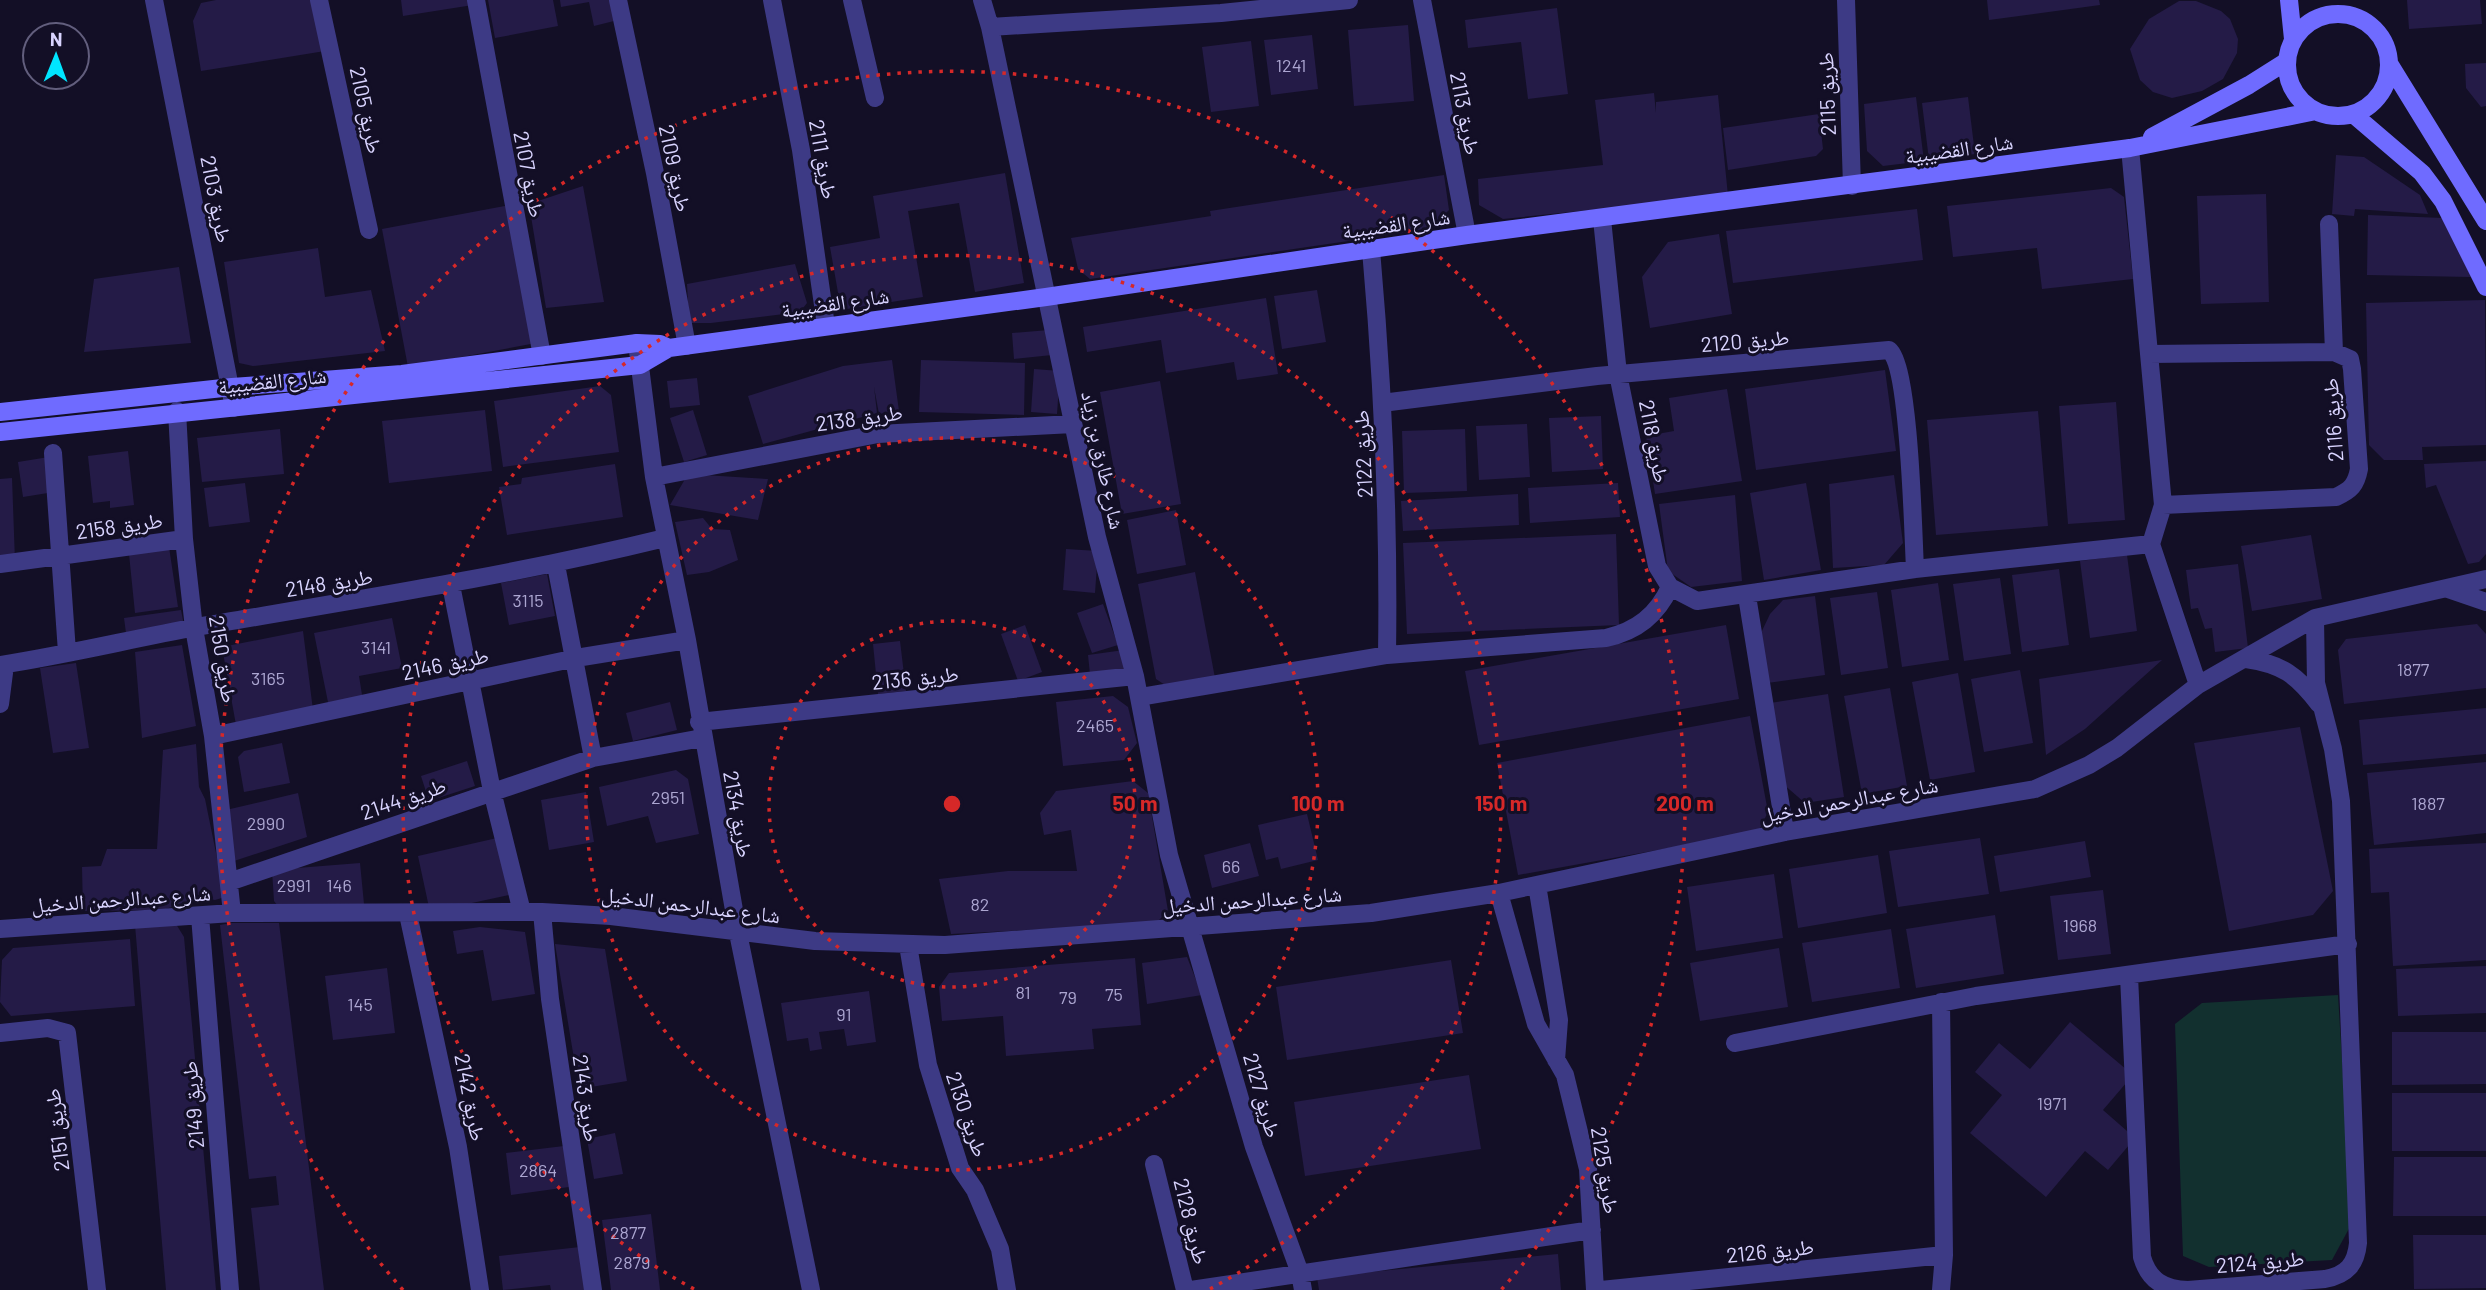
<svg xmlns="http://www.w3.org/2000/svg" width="2486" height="1290" viewBox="0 0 2486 1290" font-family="Barlow,'Noto Naskh Arabic',sans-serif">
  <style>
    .green { fill: #12302f }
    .building { fill: #241b47 }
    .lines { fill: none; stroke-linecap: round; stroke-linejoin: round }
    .street { stroke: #3d3a85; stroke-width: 18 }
    .secondary { stroke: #6f6bff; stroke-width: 18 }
    .ring { fill: none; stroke: #d62828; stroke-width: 3.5; stroke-dasharray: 3.5 7 }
    .labels { text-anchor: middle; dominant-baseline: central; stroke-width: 6; stroke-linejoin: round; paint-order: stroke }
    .number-label { font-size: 18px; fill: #aca6d1 }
    .street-label { font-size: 21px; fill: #d9d4ff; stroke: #130f26 }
    .centre { fill: #d62828; stroke: #130f26; stroke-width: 3.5 }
    .ring-label { font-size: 21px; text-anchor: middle; font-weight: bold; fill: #d62828; stroke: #130f26; stroke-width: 6; stroke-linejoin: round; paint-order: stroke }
  </style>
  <rect width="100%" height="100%" fill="#130f26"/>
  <path class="green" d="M2338,995L2352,1223L2332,1260L2209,1267L2183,1256L2175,1024L2202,1003Z"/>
  <path class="building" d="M216,0H316L325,51L201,71L193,21L201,3Z
    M401,0H472L473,5L403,16Z
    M488,0H553L558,26L495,38Z
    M560,0H610L614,21L594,26L589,2L561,7Z
    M1987,0H2099L2100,5L1989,20Z
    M2407,0H2480L2482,24L2409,29Z
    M2179,1H2196L2221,11L2230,19L2238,39L2237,53L2223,79L2202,91L2172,98L2153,92L2140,80L2130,49L2149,19Z
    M1557,8L1568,94L1528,99L1521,42L1468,48L1465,20Z
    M1408,25L1414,101L1354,106L1348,30Z
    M1312,35L1318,89L1271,95L1264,40Z
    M1251,41L1259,106L1211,112L1202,47Z
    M2486,63V106L2481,107L2466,88L2465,64Z
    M1654,93L1656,113V102L1718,95L1728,196L1503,219L1479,205L1478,179L1603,165L1595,100Z
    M1916,97L1924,161L1883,166L1867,151L1864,104Z
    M1968,97L1975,154L1929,160L1922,103Z
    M1819,114L1823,149L1816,156L1728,170L1723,128Z
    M2336,155L2364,157L2420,195L2428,214L2355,209L2354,216L2332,214Z
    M1005,173L1024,283L975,292L959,203L908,211L923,297L847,309L840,304L830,247L880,238L873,196Z
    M1444,175L1449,210L1430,229L1090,279L1078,269L1071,238L1211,216L1210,211Z
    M583,186L604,302L546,308L529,204Z
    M2111,188L2124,197L2133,279L2042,289L2037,248L1953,257L1947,206Z
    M2266,194L2269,302L2201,304L2197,196Z
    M510,205L536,343L408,367L382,229Z
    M1917,209L1923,260L1733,283L1726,231Z
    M2368,215L2443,218L2471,277L2367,275Z
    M1719,234L1732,314L1650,328L1642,277L1668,242Z
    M318,248L325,297L371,290L385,351L253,366L239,363L224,262Z
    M795,264L807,303L800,312L711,323H689L687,284Z
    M179,267L191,343L84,352L94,279Z
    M1317,290L1326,342L1282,349L1274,296Z
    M1266,298L1278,374L1237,380L1234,362L1166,373L1161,340L1087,352L1083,327Z
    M2485,300L2486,445L2422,447L2423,460H2384L2369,445L2366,303Z
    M1049,330L1052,355L1014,359L1012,333Z
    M892,360L899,411L879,414L874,387L877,413L763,444L748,396L843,366Z
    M921,360L1025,363L1024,415L919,412Z
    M1034,369L1060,371L1057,414L1031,412Z
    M1885,370L1896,451L1756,470L1745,389Z
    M697,378L700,405L670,408L667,381Z
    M1160,381L1181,504L1122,514L1100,392Z
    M600,386L611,395L619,452L503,467L494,401Z
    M1727,389L1742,481L1655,494L1646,436L1674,431L1669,398Z
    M2116,402L2125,520L2068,524L2059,406Z
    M485,410L492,471L389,483L382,421Z
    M693,410L707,455L684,462L670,418Z
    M2038,411L2048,526L1936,535L1927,420Z
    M1601,416L1603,469L1552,472L1549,418Z
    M1527,424L1530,477L1479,480L1476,426Z
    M280,429L284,474L202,482L197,438Z
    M1465,429L1467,491L1404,493L1402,431Z
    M128,451L134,505L110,508V501L93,503L88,456Z
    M49,457L54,492L23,497L18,462Z
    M2486,461V554L2479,562L2468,564L2436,485L2426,488L2424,464Z
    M615,464L623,517L507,535L499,487L521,484L522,478Z
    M688,474L768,479L758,520L670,505Z
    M1894,475L1903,543L1884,565L1833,568L1829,484Z
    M12,478L15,561L0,562V479Z
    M245,483L250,522L209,527L204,488Z
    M1618,483L1620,517L1530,523L1528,488Z
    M1806,483L1821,570L1764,580L1750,493Z
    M1518,494L1519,525L1403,531L1401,501Z
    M1735,495L1742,581L1691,587L1668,571L1659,504Z
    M1176,510L1186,565L1137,574L1127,520Z
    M703,518L712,529L730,530L738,560L709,572L687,575L675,522Z
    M1616,534L1619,625L1407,634L1403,543Z
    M2311,535L2322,599L2252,611L2241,546Z
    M169,547L178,607L135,613L129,554Z
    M1066,549L1098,551L1095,593L1063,590Z
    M2127,555L2137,631L2090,638L2080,561Z
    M2238,564L2248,648L2215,652L2212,628L2205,629L2198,608L2191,609L2186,570Z
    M2059,569L2069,645L2022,652L2012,575Z
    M1195,572L1215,678L1168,687L1156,679L1138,584Z
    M547,574L555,616L509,625L501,583Z
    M2000,578L2011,654L1964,661L1953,584Z
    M1938,583L1949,660L1902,667L1891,590Z
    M1877,592L1888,668L1841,675L1830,598Z
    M1815,596L1825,675L1767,683L1761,633L1770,614L1783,600Z
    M1103,604L1118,645L1092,653L1077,613Z
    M181,610L184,625L126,633L124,618Z
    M392,618L402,668L359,676L363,701L329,707L314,633Z
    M2477,624L2486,634V688L2344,704L2338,650L2346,639Z
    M1025,625L1042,672L1018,681L1001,634Z
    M1726,625L1739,699L1479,745L1465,671Z
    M303,631L313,710L236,725L222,647Z
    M900,641L906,691L878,694L873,644Z
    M182,645L196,726L142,738L135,652Z
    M1124,650L1127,669L1090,674L1088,655Z
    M2162,660L2085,729L2046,755L2039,679Z
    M76,663L89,748L53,753L40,668Z
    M2020,670L2033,743L1984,752L1971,679Z
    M1958,673L1975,772L1930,780L1912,682Z
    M1890,688L1907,786L1862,794L1844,696Z
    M1828,694L1844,797L1805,803L1782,783L1770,703Z
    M1113,696L1128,707L1137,743L1124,760L1063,766L1056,702Z
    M670,702L677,730L633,741L626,713Z
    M2486,708V754L2363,765L2359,720Z
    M1750,716L1768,812L1758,832L1518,875L1497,763Z
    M2300,727L2333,891L2313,915L2229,931L2194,743Z
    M282,743L290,783L244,792L238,757L244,751Z
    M196,744L199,787L205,799L225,897L215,900L201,897L163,910L83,911L82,867L101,866L107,849H157L163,750Z
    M467,761L475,786L429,801L421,776Z
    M2486,762V833L2374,845L2367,773Z
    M676,770L688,779L699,834L656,843L648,816L607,826L599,787Z
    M1133,781L1148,793L1168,911L1156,923L951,934L939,879L1008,871H1077L1071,830L1044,835L1040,813L1056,791Z
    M586,792L594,842L549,850L541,800Z
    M298,793L307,837L234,861L226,810Z
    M1307,814L1318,860L1281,869L1278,857L1266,860L1258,825Z
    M497,838L509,895L430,912L418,856Z
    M1980,838L1989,894L1898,907L1889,851Z
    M2085,841L2091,877L2000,892L1994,856Z
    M1250,843L1259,876L1212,888L1204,855Z
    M2486,843V960L2393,966L2389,892L2371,893L2369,849Z
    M1878,855L1887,913L1798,928L1789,869Z
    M360,863L364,904L281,910L274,901L272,870Z
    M1774,874L1783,938L1696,951L1687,887Z
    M2103,890L2111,954L2058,960L2050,896Z
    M1995,915L2004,974L1916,988L1906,929Z
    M231,923H279L324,1290H260L251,1208L279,1205L276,1176L249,1179L220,925Z
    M176,924L184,937L216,1290H166L135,925Z
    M480,927L525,932L535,994L492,1001L483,950L457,954L453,931Z
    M1891,929L1900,988L1812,1002L1802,943Z
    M130,939L135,1006L11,1016L0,1002L2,960L13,948Z
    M555,944L605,949L627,1081L579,1089Z
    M1779,948L1788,1007L1700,1021L1690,963Z
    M1187,957L1202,995L1147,1004L1142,963Z
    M1135,958L1141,1025L1092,1029L1094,1049L1006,1056L1003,1016L942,1021L939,987L949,973Z
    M1451,960L1463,1033L1287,1060L1276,987Z
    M2486,966V1013L2398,1016L2396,969Z
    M387,968L395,1033L333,1040L325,976Z
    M869,991L876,1042L847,1046L844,1029L819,1032L822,1049L810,1051L808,1038L787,1041L781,1003Z
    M2070,1022L2133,1075L2103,1110L2135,1138L2108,1170L2085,1151L2046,1197L1970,1133L2002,1095L1975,1072L1999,1043L2030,1069Z
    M2392,1032H2486V1084L2392,1085Z
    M1469,1075L1481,1149L1305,1176L1294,1102Z
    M2392,1093H2486V1151H2392Z
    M615,1133L623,1174L594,1179L587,1139Z
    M564,1146L569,1187L511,1195L506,1153Z
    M2394,1157H2486V1216H2393Z
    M651,1214L660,1290H611L602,1220Z
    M2413,1235H2486V1288L2414,1289Z
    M580,1247L585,1290H551L550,1285L503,1290L499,1256Z
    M1558,1254L1561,1290H1319L1317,1277Z"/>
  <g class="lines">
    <path class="street" d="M154,0L234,408
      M319,0L369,230
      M476,0L542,356
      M618,0L655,173L687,346
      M772,0L801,150L826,326
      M852,0L875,98
      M982,0L990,27L1097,537L1135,676L1169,855L1254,1147L1300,1273L1303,1290
      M1422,0L1467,235
      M1846,0L1852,186
      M990,27L1221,13L1349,0
      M2130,148L2163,505L2151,544L2198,685
      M1602,219L1618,374L1657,566L1670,587L1697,601L1915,569L2151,544
      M2329,224L2334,352
      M1371,250C1383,385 1389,520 1387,655
      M637,343L654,477L687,640L738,933L811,1290
      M2149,354L2334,352L2350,359L2352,369L2359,469C2356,485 2351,490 2336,497L2163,505
      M1382,403L1597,376L1889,350C1910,367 1913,534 1915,569
      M177,411L184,539L194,628L213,736L232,913
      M53,453L67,652
      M654,477L878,434L1073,424
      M0,564L184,539
      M556,565L593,758
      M451,585L492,791L522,912
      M2448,589L2486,602
      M1747,596L1785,832
      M2246,659C2282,664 2297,675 2319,704
      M0,665C66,655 131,639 197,627C354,600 510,576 665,538
      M1140,697L1387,655L1606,638C1637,631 1657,615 1670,587
      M0,704L5,665
      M699,722L1135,676
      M213,736L576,658L687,640
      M229,882L593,758L702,738
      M1537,885L1559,1020L1556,1060
      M1499,893L1536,1024L1565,1075L1588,1169L1595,1290
      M542,912L550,999L593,1290
      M408,914L458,1147L480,1290
      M200,916L230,1290
      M0,929L232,913L542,912L611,916L815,941L945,945L1371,913L1499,893L1785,832L2035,789L2089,765L2117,748L2198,685L2315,618L2486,579
      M908,945L928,1065L960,1168L975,1190L1000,1249L1007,1290
      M2129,976L2142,1257C2149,1281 2164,1289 2188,1290L2325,1279C2347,1275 2356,1264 2358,1243L2341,801L2333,749L2316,683L2315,618
      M0,1033L48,1028L67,1033L97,1290
      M1735,1043L1976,996L2348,944
      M1154,1164L1185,1290
      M1191,1290L1592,1230
      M1601,1290L1944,1255
      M1941,1290L1944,1255L1941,1002"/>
    <path class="secondary" d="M2289,0L2293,39
      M2287 65a51 51 0 1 1 102 0a51 51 0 1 1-102 0Z
      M2390,65L2486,221
      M2353,114L2422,173L2443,201L2486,287
      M2152,137L2249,85L2287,61
      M0,412L232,387L402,374L637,343L660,344L669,348
      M0,432L640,365L669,348L1046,297L1467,235L2130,148L2316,111"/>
  </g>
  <g class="ring">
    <circle cx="952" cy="804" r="183"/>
    <circle cx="952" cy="804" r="366"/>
    <path d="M694 1289A549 549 0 1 1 1210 1289"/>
    <path d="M403 1290A733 733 0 1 1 1501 1290"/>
  </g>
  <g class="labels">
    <g class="number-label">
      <text x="1291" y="65">1241</text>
      <text x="528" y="600">3115</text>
      <text x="376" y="647">3141</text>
      <text x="2413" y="669">1877</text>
      <text x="268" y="678">3165</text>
      <text x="1095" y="725">2465</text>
      <text x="668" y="797">2951</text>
      <text x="2428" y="803">1887</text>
      <text x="266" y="823">2990</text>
      <text x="1231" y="866">66</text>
      <text x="294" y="885">2991</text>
      <text x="339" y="885">146</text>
      <text x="980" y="904">82</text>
      <text x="2080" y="925">1968</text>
      <text x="1023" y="992">81</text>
      <text x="1114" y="994">75</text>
      <text x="1068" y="997">79</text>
      <text x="360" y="1004">145</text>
      <text x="844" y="1014">91</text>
      <text x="2052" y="1103">1971</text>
      <text x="538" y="1170">2864</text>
      <text x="628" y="1232">2877</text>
      <text x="632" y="1262">2879</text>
    </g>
    <g class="street-label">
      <text transform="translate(1826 94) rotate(-92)">طريق 2115</text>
      <text transform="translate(367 110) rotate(78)">طريق 2105</text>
      <text transform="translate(1466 113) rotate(79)">طريق 2113</text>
      <text transform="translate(1959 148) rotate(-8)">شارع القضيبية</text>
      <text transform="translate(824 159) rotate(80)">طريق 2111</text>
      <text transform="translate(676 168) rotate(78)">طريق 2109</text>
      <text transform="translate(530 174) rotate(79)">طريق 2107</text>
      <text transform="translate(217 199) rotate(79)">طريق 2103</text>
      <text transform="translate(1396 223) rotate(-8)">شارع القضيبية</text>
      <text transform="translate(835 302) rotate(-8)">شارع القضيبية</text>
      <text transform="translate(1745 340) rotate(-5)">طريق 2120</text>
      <text transform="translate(272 380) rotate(-6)">شارع القضيبية</text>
      <text transform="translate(859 417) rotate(-8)">طريق 2138</text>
      <text transform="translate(2332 420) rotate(-94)">طريق 2116</text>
      <text transform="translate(1655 441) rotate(79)">طريق 2118</text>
      <text transform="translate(1362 454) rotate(-93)">طريق 2122</text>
      <text transform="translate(1104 460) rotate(78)">شارع طارق بن زياد</text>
      <text transform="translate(119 525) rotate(-8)">طريق 2158</text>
      <text transform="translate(329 582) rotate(-9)">طريق 2148</text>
      <text transform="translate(224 659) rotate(81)">طريق 2150</text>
      <text transform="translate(445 663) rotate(-12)">طريق 2146</text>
      <text transform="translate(915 677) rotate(-6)">طريق 2136</text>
      <text transform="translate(403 798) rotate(-19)">طريق 2144</text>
      <text transform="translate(1849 799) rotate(-10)">شارع عبدالرحمن الدخيل</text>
      <text transform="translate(739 814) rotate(80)">طريق 2134</text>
      <text transform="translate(121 898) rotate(-4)">شارع عبدالرحمن الدخيل</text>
      <text transform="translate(1252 899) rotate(-4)">شارع عبدالرحمن الدخيل</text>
      <text transform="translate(691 904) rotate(7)">شارع عبدالرحمن الدخيل</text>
      <text transform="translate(1263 1095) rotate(74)">طريق 2127</text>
      <text transform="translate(471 1097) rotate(79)">طريق 2142</text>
      <text transform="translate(587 1098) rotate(82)">طريق 2143</text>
      <text transform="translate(192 1105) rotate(-95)">طريق 2149</text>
      <text transform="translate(968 1114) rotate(71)">طريق 2130</text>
      <text transform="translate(56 1130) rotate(-97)">طريق 2151</text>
      <text transform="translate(1606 1170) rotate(81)">طريق 2125</text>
      <text transform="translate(1192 1221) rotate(76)">طريق 2128</text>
      <text transform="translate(1770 1250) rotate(-6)">طريق 2126</text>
      <text transform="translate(2260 1261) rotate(-5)">طريق 2124</text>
    </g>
  </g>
  <circle cx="952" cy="804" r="10" class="centre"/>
  <g class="ring-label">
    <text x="1135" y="811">50 m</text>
    <text x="1318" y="811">100 m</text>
    <text x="1501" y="811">150 m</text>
    <text x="1685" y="811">200 m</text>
  </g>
  <g transform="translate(56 56) rotate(1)"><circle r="33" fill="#130f26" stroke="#625e7d" stroke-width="2"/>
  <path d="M0-5L12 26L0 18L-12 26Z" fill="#00e5ff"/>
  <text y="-10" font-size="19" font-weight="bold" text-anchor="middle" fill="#d9d4ff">N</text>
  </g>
</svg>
